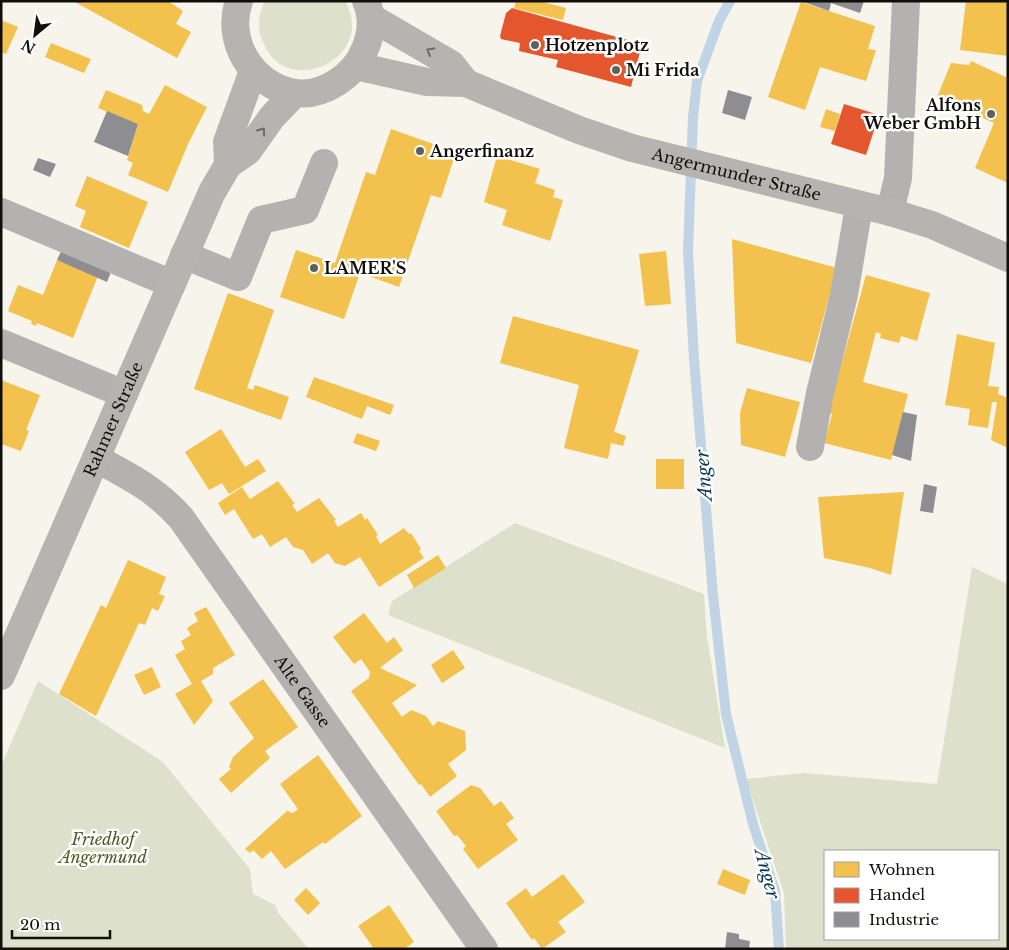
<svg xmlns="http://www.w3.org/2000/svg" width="1009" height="950" viewBox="0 0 1009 950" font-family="'Libre Baskerville',serif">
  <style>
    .green { fill: #dde1cc; fill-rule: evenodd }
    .homes { fill: #f2c14e }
    .shops { fill: #e4572e }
    .industry { fill: #8d8d92 }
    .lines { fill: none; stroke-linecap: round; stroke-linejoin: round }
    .stream { stroke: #c1d4e5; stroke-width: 10 }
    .minor { stroke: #b4b2b0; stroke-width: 28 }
    .major { stroke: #b6b4b0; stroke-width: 28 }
    .oneway { stroke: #6b6a65 }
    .poi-dot { fill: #605f59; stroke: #fff; stroke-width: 2 }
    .labels { text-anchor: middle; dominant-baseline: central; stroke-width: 5; stroke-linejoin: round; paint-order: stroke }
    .poi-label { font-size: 16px; font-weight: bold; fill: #100f0a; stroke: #fff; text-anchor: start }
    .street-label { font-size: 16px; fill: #100f0a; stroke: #fff }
    .park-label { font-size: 16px; font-style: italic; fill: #4f5a23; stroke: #fff }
    .water-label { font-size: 18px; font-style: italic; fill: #07375b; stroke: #fff }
  </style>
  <rect width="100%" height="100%" fill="#f6f4eb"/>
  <path class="green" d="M265,1H345C378,58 286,101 263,42C257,29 258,14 265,1Z
    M515,523L704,594L707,637L725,748L388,615L392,601Z
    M972,567L1008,584V949H786L784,893L746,779L804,773L937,784ZM825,851H998V939H825Z
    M38,681L163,762L250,869L253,894L275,905L279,914L309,949H1V766Z"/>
  <path class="homes" d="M73,1H168L183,11L176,24L191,32L177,58Z
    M516,1H539L566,8L563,20L514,8Z
    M966,1H1008V56L960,50Z
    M801,2L875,26L868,49L876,50L866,81L820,67L805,110L768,97Z
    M1,20L18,27L6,54L1,52Z
    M51,43L91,59L84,73L45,57Z
    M971,61L1008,78V183L975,168L994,123L937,97L951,63L969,65Z
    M165,85L207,107L188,144L168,192L128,175L133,163L127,160L138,124L98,108L106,90L142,105L143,111L149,114Z
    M826,109L840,114L835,131L820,127Z
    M391,129L456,152L441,198L431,195L399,287L360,273L344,319L280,297L296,250L335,263L366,172L375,175Z
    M497,156L540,169L535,183L555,190L553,197L563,200L550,241L502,225L507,210L484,202Z
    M87,176L148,202L129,248L80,227L86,211L75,206Z
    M732,239L837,268L811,363L736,343Z
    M666,251L671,304L645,306L639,254Z
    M57,260L98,276L73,338L37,323L36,326L31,324L32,321L8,311L18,285L43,295Z
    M866,275L930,293L917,341L901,336L899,343L880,338L881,334L876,332L863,382L908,394L891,460L824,443L832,414L828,413Z
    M228,293L274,310L247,388L253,390L255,385L289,397L281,420L194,389Z
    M513,316L639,350L614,432L626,436L623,446L611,443L608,459L564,448L579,385L500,363Z
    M957,334L995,343L988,386L999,387L998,394L1008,398V448L991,440L997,402H992L988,428L968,425L970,409L945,405Z
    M314,377L394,405L390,415L367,406L362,419L306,397Z
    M1,380L40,395L26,430L29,431L21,451L1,444Z
    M747,388L800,402L785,457L741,445L740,413Z
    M221,429L245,467L258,459L266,471L229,494L222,483L209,490L185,452Z
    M357,433L380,441L376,451L353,443Z
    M656,459H684V489H656Z
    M278,481L295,504L292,505L297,512L319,498L336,520L334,521L338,527L361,513L365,520L367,518L378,535L376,536L380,544L404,528L409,534L411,533L421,549L419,551L424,558L379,587L360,557L345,566L335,563L328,553L312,564L303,550L293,547L286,537L270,547L262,534L253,539L234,509L225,515L218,503L242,487L250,499Z
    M904,492L891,575L870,568L824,558L818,497Z
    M438,555L446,568L414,588L407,575Z
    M128,560L166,577L159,594L165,596L158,611L152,608L145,625L139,623L96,716L59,694L101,605L106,608Z
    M206,607L235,655L213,668V674L201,681L213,701L194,725L175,694L192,684L175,655L185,649L181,641L191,635L187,628L198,621L194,613Z
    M364,613L387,643L394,637L403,650L380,668L417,685L392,703L402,717L411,710L426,716L433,726L438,721L465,731L466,750L448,764L457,776L430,797L421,784L419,785L351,691L369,678L370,672L361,659L354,664L333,637Z
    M453,650L465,668L442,683L431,665Z
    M152,667L161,687L144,695L134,675Z
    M263,679L298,727L265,751L270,758L231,793L219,779L231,769L229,767L233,757L254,738L229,703Z
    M318,755L362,816L325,844L323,842L285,869L271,851L262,859L253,850L250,853L245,849L287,811L293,813L298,809L280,784Z
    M471,785L480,788L494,806L501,801L514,818L506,824L518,840L478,869L463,849L466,846L457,835L454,836L436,811Z
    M723,869L750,880L745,895L717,884Z
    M563,874L585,902L558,922L566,932L542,949L534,938L532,940L506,903L526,888L532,897Z
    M306,888L320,903L308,915L294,900Z
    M389,905L414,942L404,949H374L358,926Z"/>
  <path class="shops" d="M512,8L642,44L631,87L556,67L558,60L519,51L520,43L501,39L500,36L506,13Z
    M844,104L879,115L866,155L831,144Z"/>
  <path class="industry" d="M801,1H864L860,13L831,3L829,11Z
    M728,90L752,97L745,120L722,113Z
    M107,111L138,124L128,156L94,142Z
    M38,158L56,164L50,177L33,170Z
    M63,247L113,267L107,282L57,260Z
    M903,412L917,415L911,461L892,455Z
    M924,484L937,487L933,513L920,511Z
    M727,932L739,934V939L750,941L749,949H725Z"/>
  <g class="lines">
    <path class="stream" d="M730,1L719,21L697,81L693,117L688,251L694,359L713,595L726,714L753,824L775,891L779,949"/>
    <g class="minor">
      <path d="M1,212L172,284"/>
      <path d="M890,212L898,178L906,1"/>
      <path d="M184,255L238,277L261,220L305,210L324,163"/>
      <path d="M1,343L124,394"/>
      <path d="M810,447L820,393L844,295L859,206"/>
      <path id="s1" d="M97,459C131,477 156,490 181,518L484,949"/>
    </g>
    <g class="major">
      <path d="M239,1C225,41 252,86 295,93C324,97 355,75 365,49C372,33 373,17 366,1"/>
      <path d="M372,18L451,64L466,83"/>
      <path id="s2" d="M356,66L427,82L466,83L579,130L632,148L890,212L932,225L1008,258"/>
      <path d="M228,165L227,142L253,71"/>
      <path id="s3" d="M1,676L212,192L228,165L248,151L272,117L295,93"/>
    </g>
  </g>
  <defs><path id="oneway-chevron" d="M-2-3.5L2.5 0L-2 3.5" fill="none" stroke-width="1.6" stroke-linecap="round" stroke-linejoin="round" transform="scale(1.25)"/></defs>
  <g class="oneway">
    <use href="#oneway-chevron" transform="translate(430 51) rotate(-149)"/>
    <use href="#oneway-chevron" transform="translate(262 131) rotate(-55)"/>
  </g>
  <g class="poi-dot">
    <circle cx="535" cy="45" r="5"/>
    <circle cx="616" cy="70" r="5"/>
    <circle cx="991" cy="114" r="5"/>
    <circle cx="420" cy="151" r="5"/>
    <circle cx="314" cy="268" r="5"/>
  </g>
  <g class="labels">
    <g class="poi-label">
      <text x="545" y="45">Hotzenplotz</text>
      <text x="626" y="70">Mi Frida</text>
      <text x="981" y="105" text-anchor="end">Alfons<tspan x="981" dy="18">Weber GmbH</tspan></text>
      <text x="430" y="151">Angerfinanz</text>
      <text x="324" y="268">LAMER'S</text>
    </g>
    <g class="street-label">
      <text stroke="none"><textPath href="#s2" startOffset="398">Angermunder Straße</textPath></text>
      <text stroke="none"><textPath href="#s3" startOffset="280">Rahmer Straße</textPath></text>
      <text stroke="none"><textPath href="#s1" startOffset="315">Alte Gasse</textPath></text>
    </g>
    <g class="park-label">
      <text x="103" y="839">Friedhof<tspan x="103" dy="18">Angermund</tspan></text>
    </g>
    <g class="water-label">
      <text transform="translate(704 475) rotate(-94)">Anger</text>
      <text transform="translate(767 874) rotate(75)">Anger</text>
    </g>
  </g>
  <rect width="1009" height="950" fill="none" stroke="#100f0a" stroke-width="5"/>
  <rect x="824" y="850" width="175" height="90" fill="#ffffff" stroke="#9f9f9d"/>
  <rect x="834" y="862" width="25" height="15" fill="#f2c14e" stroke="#9f9f9d"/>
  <text x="869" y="875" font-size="15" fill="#100f0a">Wohnen</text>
  <rect x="834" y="888" width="25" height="15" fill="#e4572e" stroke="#9f9f9d"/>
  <text x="869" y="900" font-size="15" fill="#100f0a">Handel</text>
  <rect x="834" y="912" width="25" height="15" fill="#8d8d92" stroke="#9f9f9d"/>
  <text x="869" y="925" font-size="15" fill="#100f0a">Industrie</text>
  <g transform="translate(35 35) rotate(209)" stroke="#ffffff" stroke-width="4" paint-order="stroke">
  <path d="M0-4L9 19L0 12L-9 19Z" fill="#100f0a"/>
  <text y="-8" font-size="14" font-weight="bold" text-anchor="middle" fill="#100f0a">N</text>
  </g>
  <path d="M12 930v8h98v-8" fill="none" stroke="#100f0a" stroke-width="2.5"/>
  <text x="20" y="930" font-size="15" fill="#100f0a" stroke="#ffffff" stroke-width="4" paint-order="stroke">20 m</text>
</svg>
